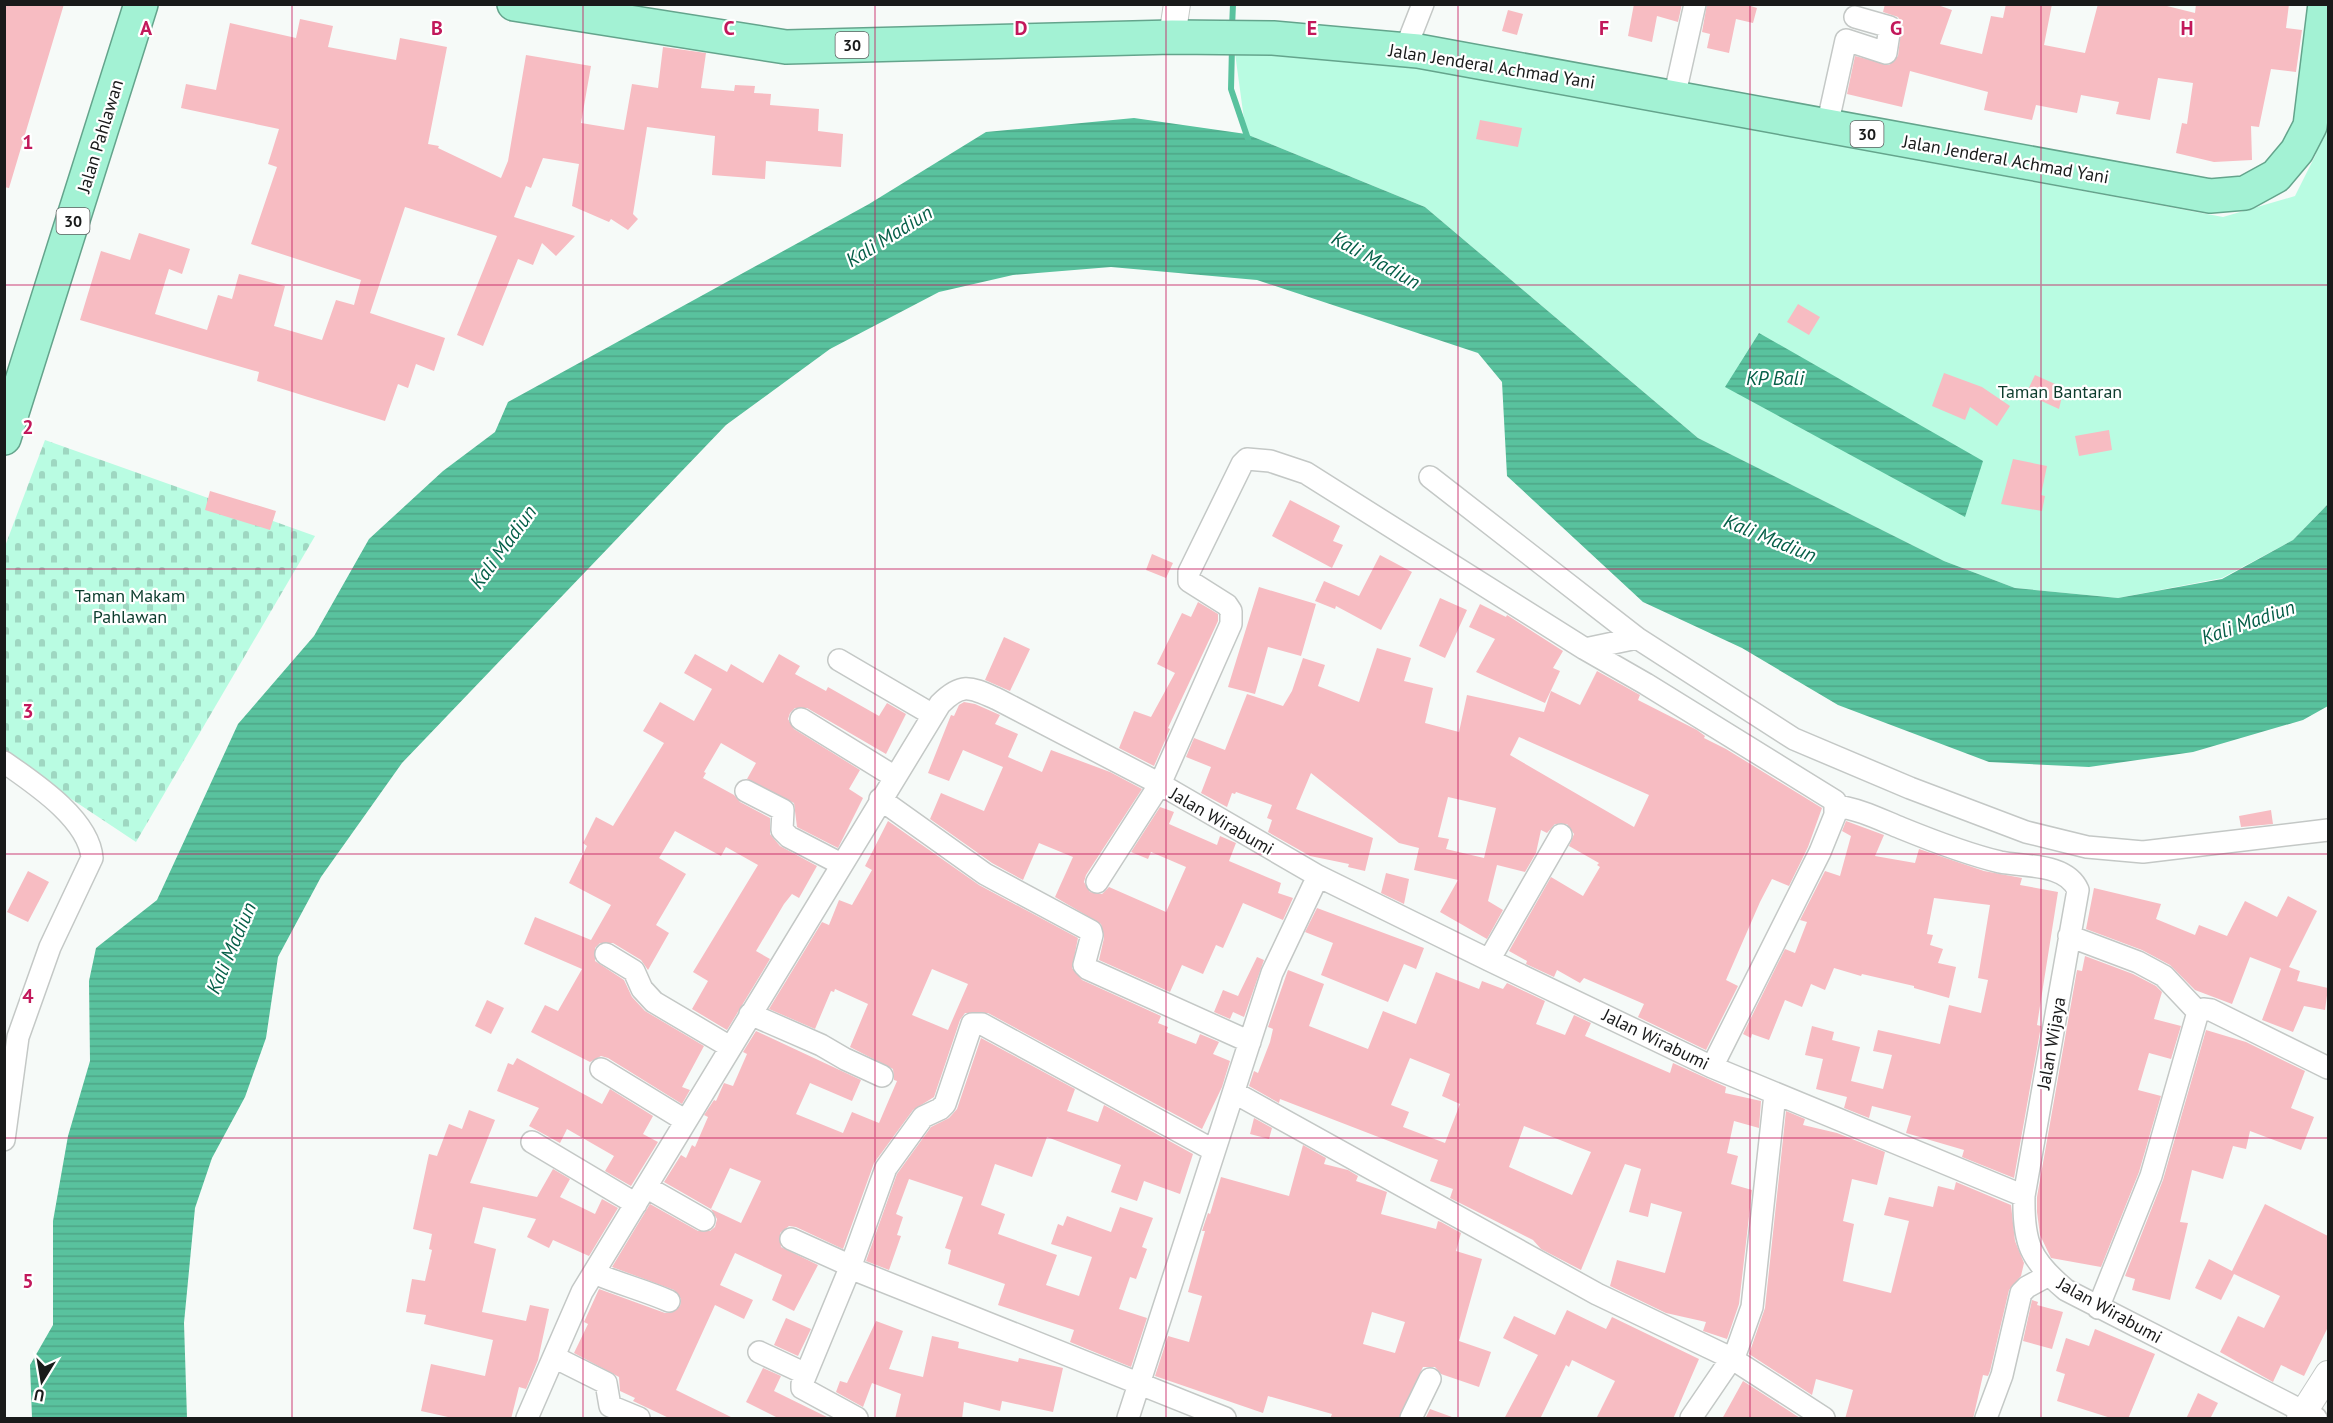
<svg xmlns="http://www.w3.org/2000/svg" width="2333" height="1423" viewBox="0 0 2333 1423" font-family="'PT Sans',sans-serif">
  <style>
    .cemetery { fill: url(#cemetery-stones) }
    .green { fill: #b9fce2 }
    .water { fill: url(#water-rules) }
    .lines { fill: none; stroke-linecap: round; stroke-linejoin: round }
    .stream { stroke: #59c29e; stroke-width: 6 }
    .building { fill: #f7bcc2; fill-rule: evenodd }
    .minor-casing { stroke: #c4c8c6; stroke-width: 24 }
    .tertiary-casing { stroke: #c4c8c6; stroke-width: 28 }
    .trunk-casing { stroke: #64a48c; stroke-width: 36 }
    .minor { stroke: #fff; stroke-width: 21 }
    .tertiary { stroke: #fff; stroke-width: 26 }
    .trunk { stroke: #a3f2d4; stroke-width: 33 }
    .grid { fill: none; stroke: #c2185b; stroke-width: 1.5; stroke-opacity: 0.55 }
    .labels { text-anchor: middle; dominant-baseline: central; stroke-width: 4.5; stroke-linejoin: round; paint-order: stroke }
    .shield { fill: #fff; stroke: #5e5f5f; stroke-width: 1.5 }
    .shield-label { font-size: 16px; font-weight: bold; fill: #191a1a }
    .street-label { font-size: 18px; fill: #191a1a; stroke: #fff }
    .park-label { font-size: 18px; fill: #0c3c2d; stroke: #fff }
    .water-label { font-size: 20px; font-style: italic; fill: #065f48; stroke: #fff }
    .grid-label { font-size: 20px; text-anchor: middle; font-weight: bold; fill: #c2185b; stroke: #fff; stroke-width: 4.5; stroke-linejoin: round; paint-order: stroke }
  </style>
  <defs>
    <pattern id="cemetery-stones" width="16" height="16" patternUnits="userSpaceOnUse" patternTransform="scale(1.5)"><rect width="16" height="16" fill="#b9fce2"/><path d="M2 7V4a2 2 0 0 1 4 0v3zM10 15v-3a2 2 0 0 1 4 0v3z" fill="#9ed7c1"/></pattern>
    <pattern id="water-rules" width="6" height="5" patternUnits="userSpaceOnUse" patternTransform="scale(1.5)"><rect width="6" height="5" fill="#59c29e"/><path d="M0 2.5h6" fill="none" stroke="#4da688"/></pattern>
  </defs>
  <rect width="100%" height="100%" fill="#f6faf8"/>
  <path class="cemetery" d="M45,440L315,536L136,842L5,755L4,549Z"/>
  <path class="green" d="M1235,53L1386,61L2223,217L2295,196L2316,154L2328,71V504L2293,540L2222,578L2118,598L2015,588L1944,561L1698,438L1425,207L1246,134Z"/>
  <path class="water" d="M1134,118L1246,134L1425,207L1698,438L1944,561L2015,588L2118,598L2222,579L2293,540L2328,504V706L2303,720L2193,752L2089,767L1989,762L1838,705L1742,648L1643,602L1507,476L1502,382L1478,353L1257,280L1111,267L1013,275L939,292L830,349L726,425L402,763L321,877L278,957L266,1038L245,1097L212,1158L195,1208L184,1323L187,1418H32L30,1365L53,1325V1221L68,1136L90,1061L89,981L96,948L157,900L238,724L314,636L369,539L443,471L495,432L508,402L869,204L986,132Z
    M1759,333L1983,461L1965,517L1725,387Z"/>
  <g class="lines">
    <path class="stream" d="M1232,28L1233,4
      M1232,47L1231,89L1249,142"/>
  </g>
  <path class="building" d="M4,4H64L9,188L4,187Z
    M1634,4H1682L1678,22L1657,16L1652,42L1628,36Z
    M1707,4H1745L1757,8L1753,23L1736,19L1729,53L1707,48L1710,34L1702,32Z
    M1885,4H1935L1952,10L1940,44L1982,54L1991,16L2003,18L2006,4H2052L2044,45L2085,53L2098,4H2159L2195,13L2196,4H2289L2286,28L2302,30L2296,72L2271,69L2259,127L2251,126L2252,160L2214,162L2176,153L2182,123L2187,124L2193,83L2158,78L2150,120L2116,114L2119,102L2081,95L2077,113L2036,105L2032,120L1984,110L1988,92L1910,71L1902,107L1847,94L1855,56L1889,65L1898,56L1902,23L1898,17L1883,12Z
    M1508,10L1523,14L1517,35L1502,31Z
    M300,19L333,26L328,47L396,60L400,38L447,47L428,144L439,146L438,148L501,178L508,161L526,55L591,66L581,123L624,130L632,84L658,88L663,47L706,53L701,88L734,91L735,85L755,86L754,93L771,94L770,105L819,109L818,131L843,134L841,167L766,161L765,179L712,175L715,136L647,127L633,214L638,219L628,230L611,219L609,222L572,206L579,164L543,158L531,188L526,186L514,217L575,236L556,256L542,243L533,265L518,259L483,346L457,335L497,236L405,207L370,313L445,338L434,371L416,364L408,388L398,384L385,421L257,381L259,372L80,320L101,251L130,260L139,233L190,249L182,274L169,269L155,314L207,330L218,295L232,299L239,274L285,286L274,326L322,340L336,300L354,305L361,280L251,244L277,167L268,164L279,129L181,108L186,84L216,90L230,23L296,38Z
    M1480,120L1522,128L1518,147L1476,139Z
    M1798,304L1820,317L1809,335L1787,322Z
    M1944,373L1982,387L2010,406L1997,426L1970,407L1965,420L1932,406Z
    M2035,375L2064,388L2059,409L2026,394Z
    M2109,430L2112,450L2079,456L2075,436Z
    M2013,459L2047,466L2041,495L2045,496L2042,511L2001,504Z
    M210,491L276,511L270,530L205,510Z
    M1290,500L1340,526L1333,541L1343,545L1332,568L1272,536Z
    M1152,554L1173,563L1166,578L1146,570Z
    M1380,555L1412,572L1381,630L1336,606L1335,609L1315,601L1324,581L1359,596Z
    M1259,587L1316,604L1301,656L1268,647L1255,694L1228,687Z
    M1440,598L1467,610L1445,658L1419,646Z
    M1198,602L1218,614V621L1168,728L1170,729L1154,766L1119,748L1134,711L1151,717L1175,673L1157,664L1182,613L1191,617Z
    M1480,604L1506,617L1507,615L1563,651L1553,668L1560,671L1545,703L1476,672L1495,639L1469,627Z
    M1004,637L1030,649L1010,691L985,680Z
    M1377,648L1411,658L1404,681L1433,688L1425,723L1459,732L1467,695L1544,712L1551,691L1580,705L1597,671L1640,695L1638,700L1697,730L1705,736L1704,738L1726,749L1822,808L1808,847L1789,886L1772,879L1760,902L1726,980L1738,986L1706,1050L1638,1017L1644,1004L1584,978L1580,983L1557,970L1554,977L1526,964L1527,961L1509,951L1551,877L1583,896L1600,867L1597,865L1599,863L1569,846L1574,834L1567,824H1555L1547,833L1541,830L1536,853L1525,872L1497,865L1488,901L1503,910L1487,939L1440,912L1458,880L1414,870L1419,848L1399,843L1311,773L1296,809L1373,838L1365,871L1348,867L1349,864L1310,856L1268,832L1272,820L1267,818L1272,805L1236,792L1235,794L1232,793L1227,807L1201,793L1211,767L1186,757L1194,738L1225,750L1247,694L1283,706L1292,691L1303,658L1325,665L1318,686L1359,702ZM1519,737L1649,795L1634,827L1510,755ZM1448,797L1496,808L1484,858L1446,849L1449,839L1438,837Z
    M695,654L727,672L731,664L763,683L779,654L800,666L795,674L826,691L828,687L879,716L887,703L906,714L886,754L807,708H795L790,713L788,719L794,729L860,770L849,789L863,798L838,848L797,827L794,803L747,779L756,763L721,743L704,772L706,773L703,778L734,795L740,802L770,818V834L780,846L817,866L799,898L792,894L784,904L756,951L770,959L727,1030L692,1009L708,981L693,972L758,865L726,847L721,856L675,831L659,858L686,874L656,925L669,933L648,970L641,960L613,943H600L595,948V961L624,980L632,997L645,1011L704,1046L682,1087L690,1090L682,1104L608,1058L601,1056L590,1062L531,1032L545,1005L558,1011L582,969L524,944L535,917L591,940L611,905L569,883L587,846L583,843L596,817L613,826L664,743L643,731L660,702L694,721L712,689L684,673Z
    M964,702L975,704L1000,715L995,724L1018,734L1008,757L1042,772L1051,750L1110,772L1142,789L1086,875L1084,882L1090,892L1102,894L1109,887L1166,912L1186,867L1151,852L1148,859L1131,852L1160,807L1174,812L1169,824L1217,845L1220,836L1236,843L1229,861L1281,883L1278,893L1293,898L1283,920L1243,903L1223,948L1216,945L1203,974L1182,965L1170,992L1099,960L1104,938L1101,924L1055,897L1073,857L1039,843L1023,880L992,863L930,819L941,793L984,811L1003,767L963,750L949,781L928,773L951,715L954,716L959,705Z
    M2271,810L2273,824L2241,827L2239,816Z
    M888,821L979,885L1078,938L1072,968L1082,980L1161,1016L1158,1023L1168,1027L1166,1032L1196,1044L1200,1034L1219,1042L1213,1054L1230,1061L1222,1087L1202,1129L988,1013H965L960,1020L934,1097L913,1110L874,1163L843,1249L796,1227L789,1226L780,1233L781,1247L818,1265L794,1311L772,1300L782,1275L735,1253L720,1285L753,1300L744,1319L715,1305L676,1390L735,1419H671L633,1401L635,1398L620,1391L619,1377L574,1353L588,1324L584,1322L599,1289L665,1313H671L680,1306L681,1299L674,1290L612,1267L650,1204L698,1231H710L715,1227L717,1219L711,1209L664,1182L681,1155L686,1158L692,1145L695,1147L708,1117L704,1115L714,1100L716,1101L724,1083L733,1086L747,1054L743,1052L756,1031L861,1080L852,1101L810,1083L796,1114L843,1133L852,1112L879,1123L897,1081L894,1080L893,1069L850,1047L868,1004L835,989L834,992L831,991L815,1029L769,1009L822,922L829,925L839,900L852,905L872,870L865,866ZM932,969L968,984L948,1030L912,1015ZM730,1168L761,1181L741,1223L711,1209Z
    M1846,821L1884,835L1875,856L1915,863L1919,849L1984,871L2022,878L2020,885L2058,892L2037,1025L2041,1026L2014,1178L1962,1157L1964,1150L1906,1133L1911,1116L1872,1106L1869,1118L1844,1108L1847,1097L1816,1089L1823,1059L1805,1055L1812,1026L1834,1032L1832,1040L1860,1047L1851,1081L1883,1089L1892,1055L1873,1051L1878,1030L1940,1044L1949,1005L1981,1013L1988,980L1978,978L1990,905L1934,898L1927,934L1933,935L1930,945L1943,949L1938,963L1956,967L1949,998L1914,988V986L1862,974L1861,976L1834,968L1825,990L1811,984L1802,1007L1785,1000L1769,1040L1752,1034L1751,1038L1743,1034L1785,949L1795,953L1807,922L1800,920L1825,871L1840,876L1851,836L1842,831Z
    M28,871L49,882L28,922L7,912Z
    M1386,873L1409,879L1404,904L1381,893Z
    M2094,888L2161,904L2156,919L2195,935L2199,925L2227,936L2245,901L2277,917L2288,896L2317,911L2289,967L2300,971L2297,981L2328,988L2325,1010L2304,1006L2293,1032L2262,1020L2281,969L2250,957L2232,1004L2195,990L2170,965L2142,950L2086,929Z
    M1317,908L1424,948L1416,969L1404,964L1388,1002L1321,975L1333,943L1305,932Z
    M2085,956L2133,974L2156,986L2162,992L2154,1019L2181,1026L2171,1059L2149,1053L2138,1090L2161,1096L2139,1172L2101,1267L2051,1258L2040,1235L2037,1212V1197L2077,970L2082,971Z
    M1257,957L1264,960L1244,1017L1233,1012L1230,1019L1214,1012L1223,990L1238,996Z
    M1288,970L1324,984L1309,1026L1368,1049L1383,1011L1416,1024L1436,972L1479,989L1482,981L1503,989L1507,983L1545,1001L1536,1024L1565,1035L1574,1015L1591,1023L1585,1036L1670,1073L1673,1063L1726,1087L1725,1093L1761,1101L1759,1128L1734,1121L1727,1153L1738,1156L1731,1184L1752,1190L1739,1304L1727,1339L1703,1331L1706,1322L1666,1313L1610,1286L1617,1260L1665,1273L1682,1212L1651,1203L1648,1217L1629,1212L1641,1169L1625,1164L1581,1270L1541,1249L1533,1240L1450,1198L1453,1189L1430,1181L1438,1160L1280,1099L1279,1103L1249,1086L1254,1071L1258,1073L1270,1042L1273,1029L1268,1027ZM1410,1058L1450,1074L1442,1096L1460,1104L1445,1143L1403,1127L1409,1112L1391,1105ZM1524,1126L1591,1152L1572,1195L1509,1167Z
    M487,1000L504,1008L491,1034L475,1026Z
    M2206,1030L2246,1042L2305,1071L2291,1108L2314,1117L2301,1150L2250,1131L2246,1149L2233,1146L2223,1179L2192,1170L2180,1222L2188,1223L2170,1300L2132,1290L2135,1279L2125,1276L2163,1180Z
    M981,1038L1075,1089L1067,1111L1098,1122L1104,1105L1193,1154L1180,1194L1144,1181L1137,1201L1111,1192L1121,1165L1047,1137L1032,1177L995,1164L981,1205L1005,1214L998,1234L1057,1255L1046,1285L1079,1296L1092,1257L1051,1244L1058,1224L1063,1226L1067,1216L1111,1232L1120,1207L1153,1218L1142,1247L1147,1249L1136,1279L1130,1277L1119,1309L1147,1318L1131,1367L1070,1342L1074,1330L998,1305L1005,1284L948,1264L951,1250L945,1248L963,1197L909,1179L896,1214L903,1217L897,1235L901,1236L889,1270L866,1261L897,1174L931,1127L949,1118L957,1109Z
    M517,1058L602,1104L610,1089L653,1116L643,1134L658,1142L631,1186L605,1171L614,1156L567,1129L560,1143L529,1126L539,1108L497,1091L508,1063L513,1065Z
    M469,1110L495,1120L470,1183L537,1197L553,1169L570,1179L560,1197L595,1214L602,1199L618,1208L589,1256L553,1240L549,1248L527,1237L536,1219L483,1207L474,1243L496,1249L482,1312L526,1321L530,1305L549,1309L538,1360L526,1389L519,1387L511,1419H457L421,1411L431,1364L485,1376L493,1340L424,1324L426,1315L406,1312L412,1279L425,1281L432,1250L429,1249L432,1234L413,1229L429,1154L437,1156L449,1124L462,1129Z
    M1786,1111L1805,1119L1803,1125L1837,1133L1885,1152L1877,1185L1852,1179L1843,1221L1854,1224L1843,1281L1891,1293L1909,1221L1884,1215L1889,1197L1933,1207L1938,1186L1954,1190L1956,1182L2011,1205L2015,1241L2024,1263L2021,1276L2009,1290L1990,1371L1988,1376L1983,1375L1973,1419H1845L1853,1390L1816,1379L1812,1395L1749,1354L1765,1308Z
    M1254,1118L1272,1128L1269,1139L1250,1134Z
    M1303,1145L1326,1158L1324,1164L1348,1170L1358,1176L1356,1181L1387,1192L1381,1214L1436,1229L1438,1221L1441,1222L1461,1233L1456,1251L1482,1259L1459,1341L1491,1352L1479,1387L1441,1374L1435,1367H1423L1398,1419H1330L1332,1414L1268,1396L1263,1413L1155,1376L1168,1336L1189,1342L1202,1296L1188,1292L1205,1231H1202L1208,1213L1210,1214L1221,1177L1289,1196ZM1372,1312L1405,1322L1395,1353L1363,1344Z
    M2265,1204L2328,1236V1327L2304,1376L2281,1365L2273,1382L2220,1352L2238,1316L2264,1328L2280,1296L2234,1274L2221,1300L2195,1288L2209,1259L2232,1271Z
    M2032,1300L2038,1302L2037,1305L2063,1312L2052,1349L2023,1341Z
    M1567,1310L1606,1329L1612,1317L1699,1359L1673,1419H1596L1615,1381L1572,1360L1569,1367L1566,1365L1540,1419H1504L1538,1355L1503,1338L1514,1316L1555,1335Z
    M786,1318L811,1329L798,1356L774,1345Z
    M876,1321L903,1331L889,1369L923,1377L932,1336L959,1342L958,1348L1018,1362L1019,1358L1063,1368L1053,1412L1002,1401L1000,1411L964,1402L962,1419H895L901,1394L872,1383L863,1407L836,1392L840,1381L847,1383Z
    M2095,1329L2155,1354L2128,1419H2114L2057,1401L2065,1374L2056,1371L2066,1338L2089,1346Z
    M763,1368L781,1376L774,1391L831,1419H780L746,1402Z
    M1743,1381L1800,1418L1799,1419H1722Z
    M2198,1393L2218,1403L2210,1419H2186Z
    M1430,1409L1452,1417V1419H1425Z"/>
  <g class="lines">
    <g class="minor-casing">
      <path id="minor" d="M1405,50L1423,4
        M1674,98L1695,4
        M1827,126L1846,40L1886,53L1890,27L1855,17
        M1430,477L1637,638
        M1585,649L1637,638L1794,739L1910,788L2026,832L2087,847L2143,852L2328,830
        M839,660L933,715
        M801,719L895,777
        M4,762C34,783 89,819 92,858L50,947L18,1037L4,1140
        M746,791L783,810L782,830L789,837L841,864
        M880,799L985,874L1091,931L1092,935L1084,965L1088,969L1250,1042
        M1836,806C1859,809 1879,819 1901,828C1933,841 1966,854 2000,862C2025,867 2066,863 2078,890L2024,1196
        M1097,882L1160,784L1231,624V611L1227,605L1189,581V572L1242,464L1247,459L1270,461L1306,473L1585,649L1646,684L1835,801V815L1820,852L1712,1067
        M2069,936L2138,962L2164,976L2198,1012
        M606,954L634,971L642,989L654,1002L730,1047
        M1489,960L1561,835
        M750,1014L821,1045L845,1059L882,1076
        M601,1069L686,1121
        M1235,1093L1597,1294L1731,1358L1824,1418
        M532,1142L636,1204
        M646,1187L704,1220
        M791,1239L851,1266
        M850,1268L1225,1418
        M594,1273C619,1284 644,1290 669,1301
        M2098,1308L2151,1176L2198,1012L2203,1009L2211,1010L2328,1068
        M759,1352L806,1374
        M554,1357L606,1383L610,1406L639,1418
        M527,1418L582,1292L940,704C962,682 970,687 997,699L1160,784L1318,876L1489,960L1712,1067L2024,1196C2023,1243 2030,1260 2066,1290L2316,1418
        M857,1418L802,1388V1384L850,1268L886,1168L923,1117L940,1109L945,1104L972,1024H982L1213,1150
        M1128,1418L1272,973L1318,876
        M1411,1418L1430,1379
        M1691,1418L1736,1352L1752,1307L1775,1094
        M1986,1418L2002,1375L2021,1293L2027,1287L2049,1275"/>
    </g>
    <g class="tertiary-casing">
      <path id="tertiary" d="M1172,37L1177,4
        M2300,1418L2328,1374"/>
    </g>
    <g class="trunk-casing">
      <path id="trunk" d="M514,4L786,47L1172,37L1273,38L1418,51L2210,196L2245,193L2276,176L2297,151L2310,126L2325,4
        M4,438L141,4"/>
    </g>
    <use href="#minor" class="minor"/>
    <use href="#tertiary" class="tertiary"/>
    <use href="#trunk" class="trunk"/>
  </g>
  <path class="grid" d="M292,4V1418M583,4V1418M875,4V1418M1166,4V1418M1458,4V1418M1750,4V1418M2041,4V1418M4,285H2328M4,569H2328M4,854H2328M4,1138H2328"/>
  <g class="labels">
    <g class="shield">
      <rect x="835.5" y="32" width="33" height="26" rx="4.5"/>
      <rect x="1850.5" y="121" width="33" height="26" rx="4.5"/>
      <rect x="56.5" y="208" width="33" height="26" rx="4.5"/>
    </g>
    <g class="shield-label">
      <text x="852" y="45">30</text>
      <text x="1867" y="134">30</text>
      <text x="73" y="221">30</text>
    </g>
    <g class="street-label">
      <text transform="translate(1492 66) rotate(9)">Jalan Jenderal Achmad Yani</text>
      <text transform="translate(100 136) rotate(-73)">Jalan Pahlawan</text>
      <text transform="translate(2006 159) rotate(10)">Jalan Jenderal Achmad Yani</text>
      <text transform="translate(1222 821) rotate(30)">Jalan Wirabumi</text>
      <text transform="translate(1656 1039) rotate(26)">Jalan Wirabumi</text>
      <text transform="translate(2051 1043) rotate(-80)">Jalan Wijaya</text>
      <text transform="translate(2110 1310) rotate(29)">Jalan Wirabumi</text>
    </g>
    <g class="park-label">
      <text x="2060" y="391">Taman Bantaran</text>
      <text x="130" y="595">Taman Makam<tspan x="130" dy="21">Pahlawan</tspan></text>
    </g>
    <g class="water-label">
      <text transform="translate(889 236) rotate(-32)">Kali Madiun</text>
      <text transform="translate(1376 260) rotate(29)">Kali Madiun</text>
      <text x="1775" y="378">KP Bali</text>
      <text transform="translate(1770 538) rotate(22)">Kali Madiun</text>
      <text transform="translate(503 547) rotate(-54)">Kali Madiun</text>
      <text transform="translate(2248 622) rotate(-19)">Kali Madiun</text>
      <text transform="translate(231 948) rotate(-67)">Kali Madiun</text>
    </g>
  </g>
  <g class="grid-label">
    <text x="146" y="35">A</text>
    <text x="437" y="35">B</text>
    <text x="729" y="35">C</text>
    <text x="1021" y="35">D</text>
    <text x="1312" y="35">E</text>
    <text x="1604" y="35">F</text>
    <text x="1896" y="35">G</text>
    <text x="2187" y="35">H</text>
    <text x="28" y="149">1</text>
    <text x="28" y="434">2</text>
    <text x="28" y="718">3</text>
    <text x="28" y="1003">4</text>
    <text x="28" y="1288">5</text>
  </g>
  <rect width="2333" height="1423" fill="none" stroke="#191a1a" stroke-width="12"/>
  <g transform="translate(42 1381) rotate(191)" stroke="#ffffff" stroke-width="4.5" paint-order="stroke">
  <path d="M0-4.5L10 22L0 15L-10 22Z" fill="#191a1a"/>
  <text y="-9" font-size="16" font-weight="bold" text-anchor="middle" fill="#191a1a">U</text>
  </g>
</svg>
